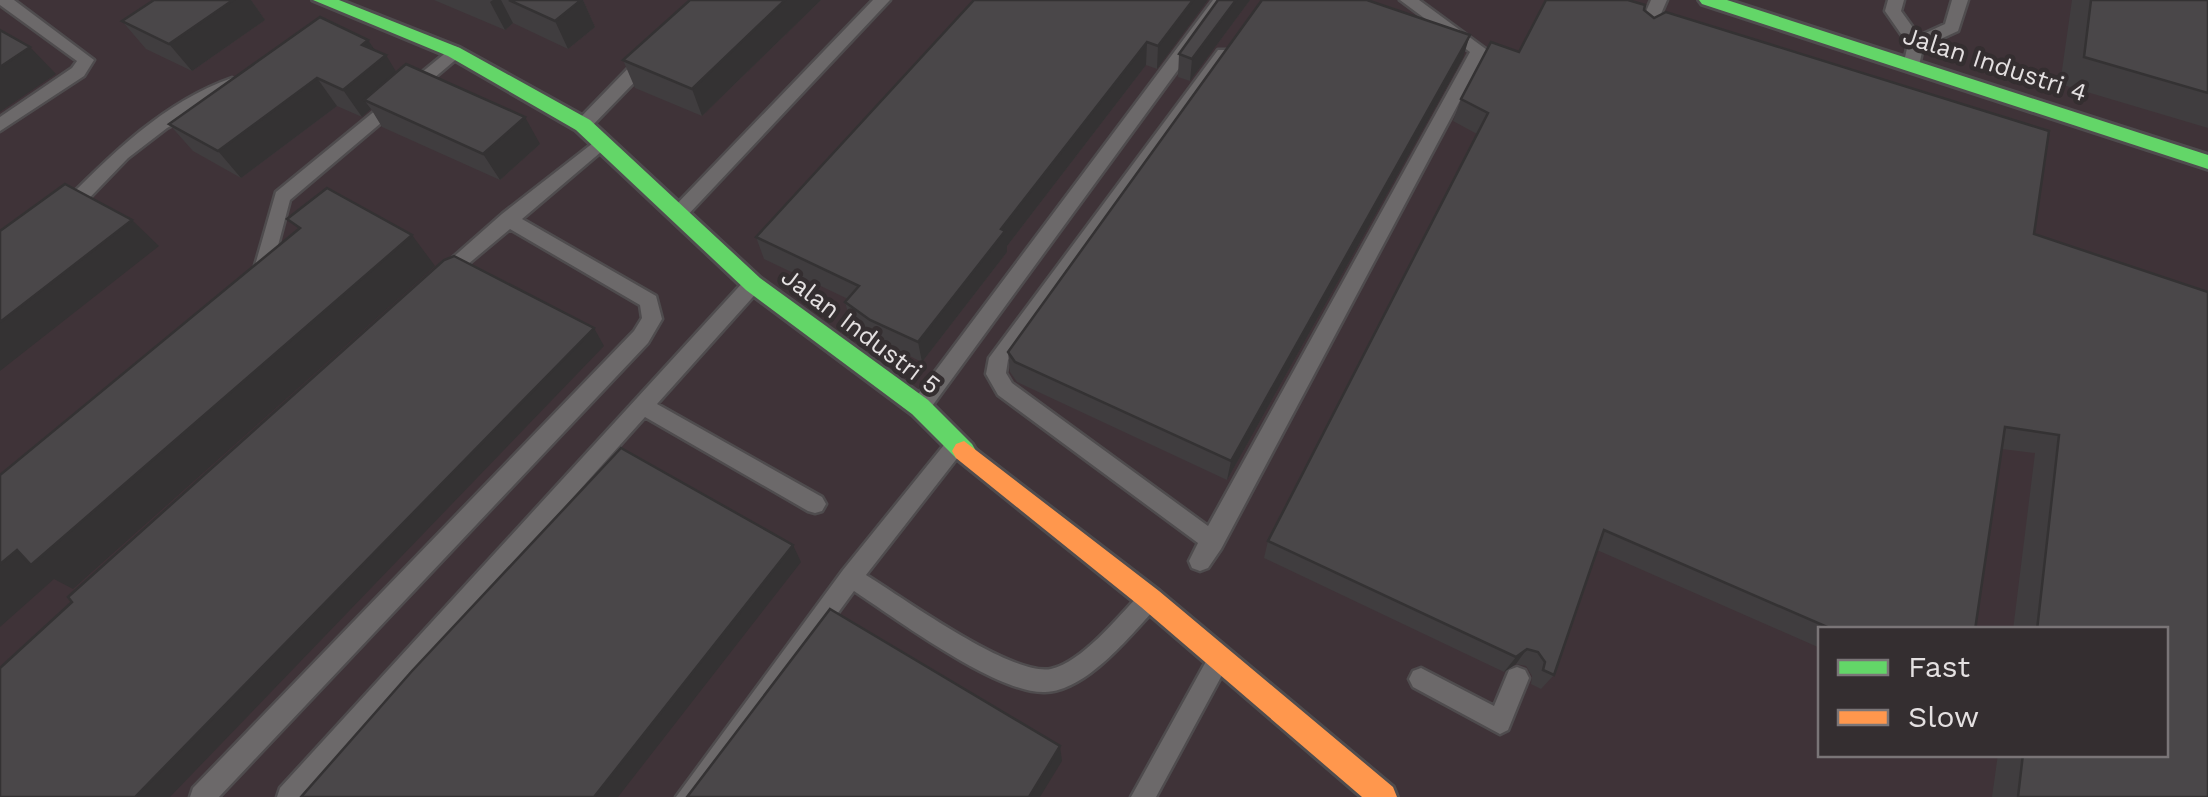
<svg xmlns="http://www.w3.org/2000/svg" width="2208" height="797" viewBox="0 0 2208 797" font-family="'Work Sans',sans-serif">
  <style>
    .built { fill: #3f3338; fill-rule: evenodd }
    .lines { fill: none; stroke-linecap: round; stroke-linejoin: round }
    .lane-casing { stroke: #4f4c4e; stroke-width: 5 }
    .fast-casing { stroke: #4f4c4e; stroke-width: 6 }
    .slow-casing { stroke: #4f4c4e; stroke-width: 6 }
    .lane { fill: #6c696a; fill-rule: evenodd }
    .fast { fill: #63d668; fill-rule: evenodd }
    .slow { fill: #ff974d; fill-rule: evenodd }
    .wall { fill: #403d3f }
    .shaded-wall { fill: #343233 }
    .building { fill: #4a4749; stroke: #343233; stroke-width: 2.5 }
    .labels { text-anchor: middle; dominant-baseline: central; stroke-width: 9; stroke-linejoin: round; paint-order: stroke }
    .street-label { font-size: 25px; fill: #e4e0e1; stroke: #342e30 }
  </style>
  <rect width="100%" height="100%" fill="#332f31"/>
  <path class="built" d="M0,0H2208V797H0ZM1820,630H2166V754H1820Z"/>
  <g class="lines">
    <g class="lane-casing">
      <path id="lane" d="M0,0H14L94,60L84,76L0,131V117L72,68L77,61L0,5Z
        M873,0H890L684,219H672L669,214L672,209Z
        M1213,0H1229L927,413H913L910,407L913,401Z
        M1400,0H1419L1487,50L1221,549L1208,568L1200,571L1192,568L1189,561L1198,543L998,395L986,374L989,358L1218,50H1230V58L1008,360L1006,373L1012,383L1208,526L1470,52Z
        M1651,0H1667L1653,32L1645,37L1637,32Z
        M1888,0H1904L1901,11L1919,36L1945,24L1952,0H1968L1958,31L1923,47L1919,66L1911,72L1903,66L1908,44L1885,11Z
        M454,46L460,48V56L290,200L270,276L261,283L254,281L252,276L276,192Z
        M648,52L654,54V62L589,129H577V121L642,54Z
        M232,78L240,84L238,88L167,128L128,158L72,216H60L57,211L60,206C110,156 163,102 232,78Z
        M602,136L608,138L611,142L608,146L522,219L656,296L662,319L648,343L219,797H190L193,788L634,331L642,318L640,305L510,229L449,280H435L433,275L502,214Z
        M753,277L762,284L760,289L657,404L822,497L826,504L822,511L815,513L808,511L645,417L305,797H277L280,788L746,279Z
        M955,437L962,440L965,446L962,452L866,575C902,597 1012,677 1051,669C1082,662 1118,617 1139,595L1147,592L1155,595L1158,602L1155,609C1129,637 1086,691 1045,692C997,694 895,618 854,591L703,797H676L843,570L948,440Z
        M1217,653L1225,656L1228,664L1156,797H1131L1209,656Z
        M1517,667L1525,670L1529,678L1508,730L1500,734L1413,687L1409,679L1413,671L1421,668L1494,706L1509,670Z"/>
    </g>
    <g class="fast-casing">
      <path id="fast" d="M313,0H339L460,48L590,120L760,278L928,400L972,444L976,451L972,458L964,461L956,458L912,414L746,290L576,130L448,56Z
        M1699,0H1727L2208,155V169L1702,4Z"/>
    </g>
    <g class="slow-casing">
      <path id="slow" d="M964,441L1159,591L1393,787L1397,797H1362L1141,607L956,458L952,451L956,444Z"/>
    </g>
    <use href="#lane" class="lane"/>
    <use href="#fast" class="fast"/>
    <use href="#slow" class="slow"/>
  </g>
  <path class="wall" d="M154,0H251L265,20L192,71L146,49L122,21Z
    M434,0H583L595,27L568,49L513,23L505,30Z
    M690,0H821L702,116L635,88L623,60Z
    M974,0H1208L1157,69L1146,65L1007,246V252L922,362L876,340L851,323L845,302L848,299L764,259L756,237Z
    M1218,0H1250L1190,81L1178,77L1179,54Z
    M1546,0H1628L1645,5L1644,10L1654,18L1666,12L2049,131L2034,234L2208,292V797H1992L1998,754H2166V630H2013L2035,453L2002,449L1975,630H1820V648L1597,550L1554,675L1541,689L1531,684L1532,676L1526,666L1516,664L1504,672L1264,558L1268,541L1477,134L1453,121L1461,99L1491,42L1519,52Z
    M2072,0H2208V128L2060,84Z
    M368,40L375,51L397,72L540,144L500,180L382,127L371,109L362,117L337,106L241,178L193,151L169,124Z
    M1463,58L1227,480L1017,382L1010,372L1008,352Z"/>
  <path class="shaded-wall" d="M233,0H251L265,20L192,71L169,44Z
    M493,0H501L513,23L505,30L490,2Z
    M581,0H583L595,27L568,49L555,21Z
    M785,0H821L702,116L692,89Z
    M1193,0H1208L1157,69L1158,46Z
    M1236,0H1250L1190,81L1192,59Z
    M1470,35L1463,58L1227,480L1231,461Z
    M368,40L381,59L386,55L403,83L364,100L371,109L362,117L343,90L362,45Z
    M1147,42L1146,65L1007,246V252L922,362L918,342L1001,229Z
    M30,47L56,74L0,112V67Z
    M317,78L337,106L241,178L218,151Z
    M525,117L540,144L500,180L483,154Z
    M132,220L159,246L0,371V322Z
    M412,235L435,266L73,589L54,579L0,627V564Z
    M594,328L604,346L170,797H135Z
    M793,545L801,562L618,797H594Z
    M1527,649L1516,664L1504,672L1516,657Z
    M1060,746L1062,761L1040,797H1029Z"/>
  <path class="building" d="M154,0H233L169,44L122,21Z
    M509,0H581L555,21Z
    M690,0H785L692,89L623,60Z
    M974,0H1193L1158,46L1147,42L1001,229L1005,231L918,342L870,320L845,302L859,286L756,237Z
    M1218,0H1236L1192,59L1179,54Z
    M1262,0H1367L1470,35L1231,461L1015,362L1008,352Z
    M1546,0H1628L1645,5L1644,10L1654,18L1666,12L2049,131L2034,234L2208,292V797H2018L2023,754H2166V630H2037L2059,435L2005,427L1975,630H1834L1604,530L1554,675L1543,670L1545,662L1538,652L1527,649L1516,657L1268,541L1488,113L1461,99L1491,42L1519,52Z
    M2091,0H2208V93L2084,57Z
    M320,17L368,40L362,45L386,55L343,90L317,78L218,151L169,124Z
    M0,30L30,47L0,67Z
    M406,64L525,117L483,154L364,100Z
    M65,184L132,220L0,322V231Z
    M327,188L412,235L31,565L17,550L0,564V475L300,228L287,219Z
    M454,256L594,328L135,797H0V668L72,602L68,597L444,260Z
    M621,448L793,545L594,797H301L412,671Z
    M830,609L1060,746L1029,797H687Z"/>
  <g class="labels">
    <g class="street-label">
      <text transform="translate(1995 64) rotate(18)">Jalan Industri 4</text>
      <text transform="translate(861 331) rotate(37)">Jalan Industri 5</text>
    </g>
  </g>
  <rect x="1818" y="627" width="350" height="130" fill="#342e30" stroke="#7a7577" stroke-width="2.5"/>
  <rect x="1838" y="660" width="50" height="15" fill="#63d668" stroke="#7a7577" stroke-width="2.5"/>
  <text x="1908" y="677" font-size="30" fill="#e4e0e1">Fast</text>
  <rect x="1838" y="710" width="50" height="15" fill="#ff974d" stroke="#7a7577" stroke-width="2.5"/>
  <text x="1908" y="727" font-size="30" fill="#e4e0e1">Slow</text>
</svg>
